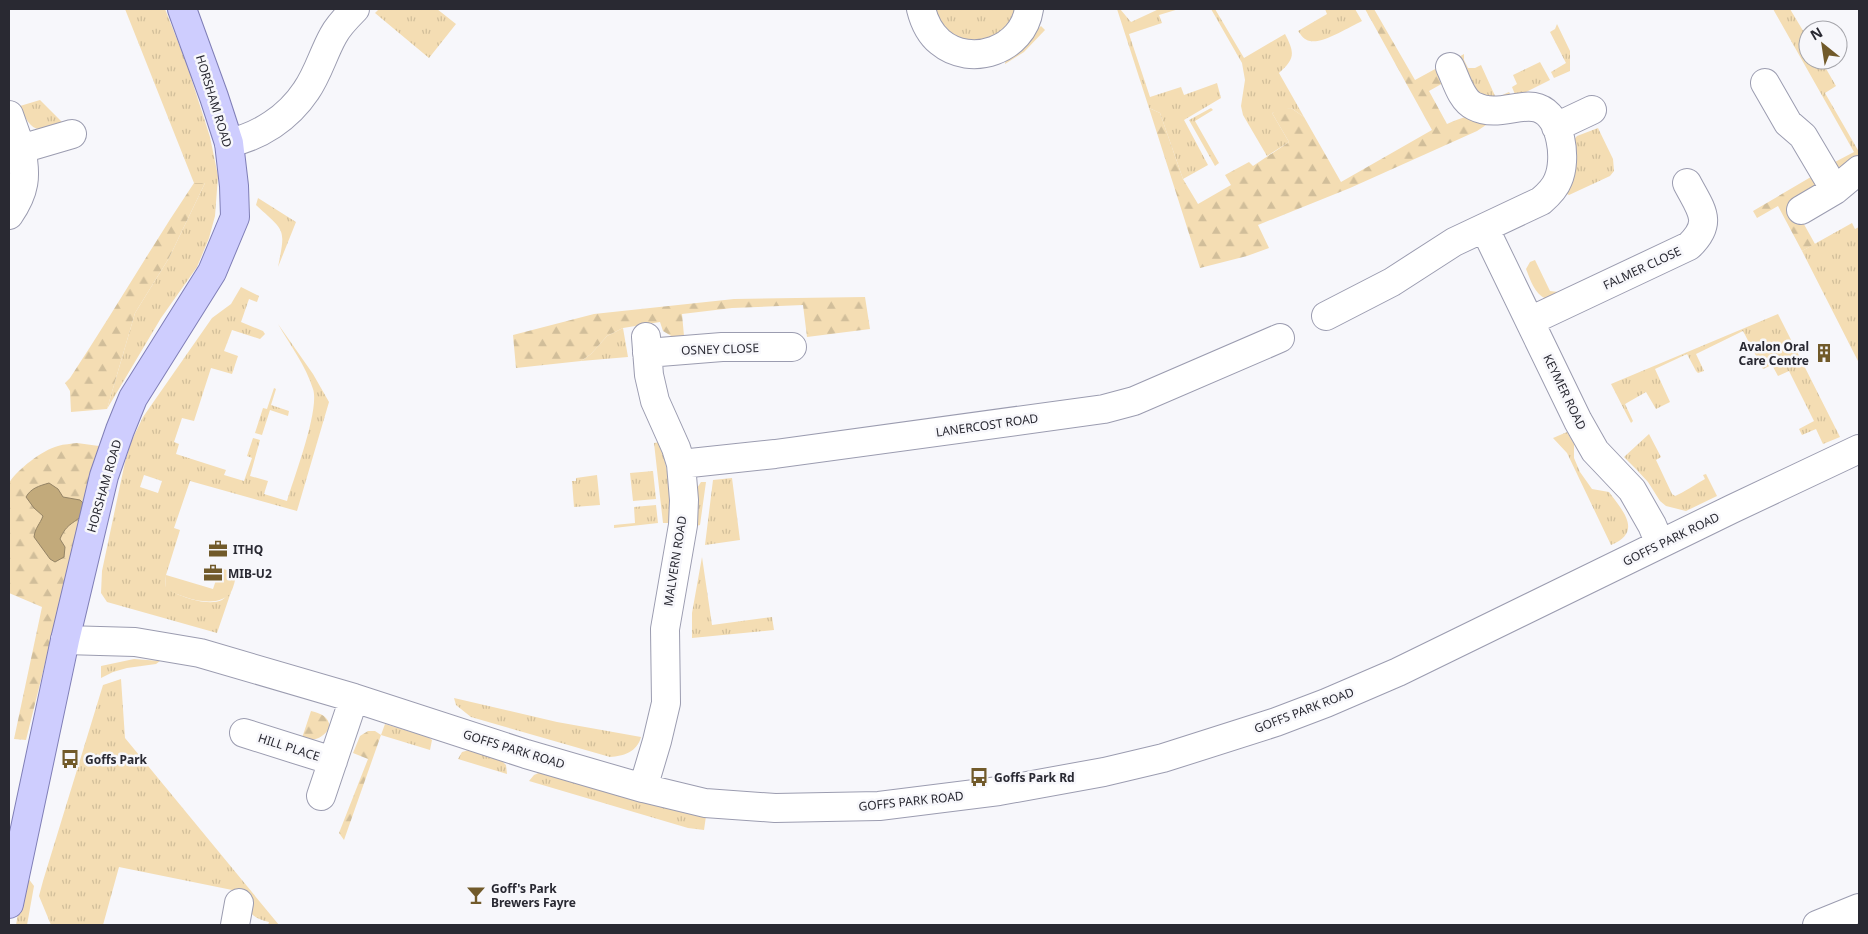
<svg xmlns="http://www.w3.org/2000/svg" width="1868" height="934" viewBox="0 0 1868 934" font-family="'Noto Sans',sans-serif">
  <style>
    .grass { fill: url(#grass-tufts); fill-rule: evenodd }
    .forest { fill: url(#forest-firs) }
    .green { fill: #f4ddb3 }
    .water { fill: #c2aa7b; stroke: #948365 }
    .lines { fill: none; stroke-linecap: round; stroke-linejoin: round }
    .minor-casing { stroke: #9b9cb0; stroke-width: 30 }
    .major-casing { stroke: #7f7eb6; stroke-width: 30 }
    .minor { stroke: #fff; stroke-width: 28 }
    .major { stroke: #cecdfe; stroke-width: 28 }
    .labels { text-anchor: middle; dominant-baseline: central; stroke-width: 5; stroke-linejoin: round; paint-order: stroke }
    .street-label { font-size: 12px; fill: #292932; stroke: #f7f7fb }
    .poi-label { font-size: 12px; font-weight: bold; fill: #292932; stroke: #f7f7fb; text-anchor: start }
  </style>
  <defs>
    <pattern id="grass-tufts" width="24" height="20" patternUnits="userSpaceOnUse" patternTransform="scale(1.25)"><rect width="24" height="20" fill="#f4ddb3"/><path d="M3 7l-1-3M5 7V3M7 7l1-3M15 17l-1-3M17 17v-4M19 17l1-3" fill="none" stroke="#d1be9a"/></pattern>
    <pattern id="forest-firs" width="22" height="20" patternUnits="userSpaceOnUse" patternTransform="scale(1.25)"><rect width="22" height="20" fill="#f4ddb3"/><path d="M5 1l3.5 6h-7zM16 11l3.5 6h-7z" fill="#d1be9a"/></pattern>
  </defs>
  <rect width="100%" height="100%" fill="#f7f7fb"/>
  <path class="grass" d="M125,9H165L186,62L210,137L218,176L215,216L209,238L197,267L161,318L107,409L135,313L169,258L205,183H194Z
    M379,9H437L456,24L429,58L375,13Z
    M931,9H1020L1010,29L982,44L951,38Z
    M1117,9H1120L1131,22L1159,9H1179L1159,15L1162,23L1129,34L1150,97L1181,87L1184,95L1217,83L1221,98L1184,120L1208,165L1183,179L1160,113L1149,108Z
    M1211,9H1215L1244,58L1285,34C1295,53 1295,59 1279,73L1304,117L1291,108L1272,113L1289,142L1267,156L1243,115L1241,106L1245,80L1242,63Z
    M1325,9H1355L1362,21C1349,27 1323,44 1310,41C1304,40 1301,35 1298,31L1327,14Z
    M1773,9H1790L1808,39V60H1821L1836,86L1825,93L1859,152V156L1847,165L1839,167L1833,163L1854,152Z
    M1557,24L1570,51V71L1554,78L1551,72L1566,63L1550,32L1555,29Z
    M1041,26L1045,30L1024,52L1005,64L1006,57L1024,43Z
    M1464,54V60L1468,68H1475L1481,65L1496,98L1509,92L1513,98L1481,101L1457,58Z
    M1540,62L1550,80L1516,97L1512,87L1517,84L1513,75Z
    M40,100L62,122L63,127C36,132 31,132 20,106Z
    M1211,108L1213,110L1195,121L1219,163L1215,166L1189,120Z
    M1598,128L1613,159L1614,171L1610,176L1569,195L1563,192L1572,142L1577,136Z
    M258,198L296,222L278,267C286,227 285,232 256,205Z
    M1852,223L1855,229L1859,227V363L1802,251Z
    M241,287L259,296L257,302L249,299L241,322L263,331L265,334L260,339L232,330L224,351L238,356L232,374L211,368L194,421L182,418L174,442L179,444L176,454L226,470L224,475L244,481L252,458L247,456L253,438L260,440L250,476L268,481L264,494L287,501C294,478 320,409 313,389C306,366 290,345 278,324L313,374L329,402L297,511L190,481L174,528L180,530L166,575L165,587C177,596 207,607 222,600C225,598 228,594 231,592L217,633L107,602L101,593L102,571L125,462L131,442L143,417L212,318L231,304ZM144,475L162,481L158,493L140,487Z
    M1778,314L1840,437L1823,444L1816,429L1802,435L1799,429L1814,421L1789,371L1778,376L1772,365L1763,369L1743,331L1696,354L1704,371L1698,373L1696,371L1687,354L1655,369L1670,402L1656,409L1646,392L1625,404L1633,421L1631,423L1611,384Z
    M623,328L628,357L581,361L591,354L607,336Z
    M274,388L276,389L271,405L289,411L288,416L270,410L262,435L255,433L263,408L267,409Z
    M1567,432L1574,444V458L1580,472L1592,489L1609,492C1623,511 1643,532 1611,545L1567,453L1553,438Z
    M1649,434L1661,457L1656,460L1672,494L1675,496C1683,493 1696,484 1705,479L1703,475L1706,474L1717,496L1686,511L1666,506L1660,501L1648,482L1636,469L1624,457Z
    M660,442C667,469 674,495 669,523H663L654,443Z
    M653,471L656,499L633,501L630,473Z
    M597,475L600,505L574,507L572,481H576V478Z
    M732,478L740,540L705,545L713,480Z
    M701,482H706L700,525L696,526L695,491Z
    M656,505L658,523L614,528V525L635,523L634,507Z
    M702,557L712,625L772,617L774,630L692,638V613Z
    M134,659L160,661L156,664L127,668L113,672L101,678V666Z
    M121,679L125,738L279,925H268L269,922C250,917 247,912 247,893L119,867L103,925H51L39,896L43,881L103,685Z
    M454,698L557,722L641,737C637,752 624,756 610,757L471,717L456,705Z
    M385,724L428,737L432,740L430,750L381,735Z
    M469,750L501,760L506,765L507,774L458,759L462,752Z
    M543,771L706,816L704,830L688,828L529,781L534,775Z
    M25,874L34,886L27,925H16Z"/>
  <path class="forest" d="M1365,9H1374L1415,80L1437,68L1445,82L1429,91L1447,124C1467,115 1471,114 1492,121L1477,131L1350,188L1258,225L1269,248L1247,256L1200,268L1149,108L1160,113L1183,179L1198,204L1231,185L1225,175L1249,162L1253,166L1289,142L1272,113L1281,109L1291,108L1304,117L1341,182L1432,130Z
    M1816,174V186L1791,201L1815,244L1802,251L1778,206L1757,218L1753,211Z
    M194,183H205L169,258L135,313L107,409L71,412L70,391L65,383L70,378C113,313 151,247 194,183Z
    M865,297L870,329L807,337L803,305L732,308L682,314L684,336L673,337L663,331L660,322L623,328L607,336L591,354L581,361L516,368L513,335L594,314L734,299Z
    M77,443L99,446L26,740L14,739L42,607L9,593V483C17,470 42,450 58,446C64,444 71,444 77,443Z
    M311,711C322,714 328,716 330,727C323,738 315,742 302,738Z
    M368,731H375L381,735L344,840L339,833L368,759L353,753L360,736Z"/>
  <path class="green" d="M1535,260L1550,291L1558,292V295L1546,299C1534,293 1531,281 1526,269L1530,262Z
    M220,568L237,573C235,579 234,587 231,592C218,611 179,597 165,588L166,575L213,589Z"/>
  <path class="water" d="M49,483L58,489L63,497L80,500L83,503L84,513C75,524 67,522 60,539L65,547L64,557L55,562L50,559L34,537C35,528 40,524 43,516L34,508L26,497C31,488 39,486 49,483Z"/>
  <g class="lines">
    <g class="minor-casing">
      <path id="minor" d="M921,9C924,21 929,33 940,42C971,68 1023,50 1029,9
        M1765,83L1788,123L1803,136L1835,190
        M9,115L21,149
        M1556,127L1592,110
        M229,143C260,136 288,118 306,91C318,74 323,54 333,36C338,26 347,17 355,9
        M1801,210L1835,190L1859,170
        M9,215C25,192 27,176 21,149L72,134
        M1485,229L1578,421L1595,451L1632,490L1652,525L1660,544
        M1326,316L1392,282L1454,242L1541,201C1548,195 1555,188 1558,180C1567,160 1562,116 1538,108C1520,102 1497,118 1474,106C1461,100 1456,79 1450,67
        M1530,321L1689,246C1714,222 1701,210 1687,183
        M647,353L722,347H792
        M681,464L775,454L1104,409L1134,401L1280,338
        M65,640L135,642L200,653L354,698L526,754L643,788L705,803L775,808L879,806L999,791L1104,772L1163,758L1276,722L1326,703L1398,672L1732,509L1859,449
        M244,733L333,761
        M643,788L657,741L666,703L665,629L683,525L684,500L681,464L676,448L655,401L649,375L646,337
        M321,796L354,698
        M235,925L239,903
        M1817,925L1859,908"/>
    </g>
    <g class="major-casing">
      <path id="major" d="M9,904L65,640L104,476L120,430L133,398L212,272L235,217L234,186L229,143L214,97L182,9"/>
    </g>
    <use href="#minor" class="minor"/>
    <use href="#major" class="major"/>
  </g>
  <defs>
    <g id="building-bare" transform="scale(1.5)"><path d="M-4-6H4V6H1V3H-1V6H-4ZM-2.5-4.3h1.7v1.8h-1.7ZM.8-4.3h1.7v1.8H.8ZM-2.5-1h1.7V.8h-1.7ZM.8-1h1.7V.8H.8Z" fill="#715a2a" stroke="#f7f7fb" stroke-width="2.5" paint-order="stroke"/></g>
    <g id="office-bare" transform="scale(1.5)"><path d="M-6-3h4V-5.5h4V-3h4V5H-6ZM-1-4.5V-3h2v-1.5ZM-6 0V1H6V0Z" fill="#715a2a" stroke="#f7f7fb" stroke-width="2.5" paint-order="stroke"/></g>
    <g id="bus-bare" transform="scale(1.5)"><path d="M-5-6H5V4H4V6H2V4H-2V6H-4V4H-5ZM-3.5-4V0h7V-4ZM-3.5 1.2v1.5H-2V1.2ZM2 1.2v1.5H3.5V1.2Z" fill="#715a2a" stroke="#f7f7fb" stroke-width="2.5" paint-order="stroke"/></g>
    <g id="bar-bare" transform="scale(1.5)"><path d="M-6-5H6L.8 .8V4.5H3.5V6h-7V4.5H-.8V.8Z" fill="#715a2a" stroke="#f7f7fb" stroke-width="2.5" paint-order="stroke"/></g>
  </defs>
  <g fill-rule="evenodd">
    <use href="#building-bare" x="1824" y="353"/>
    <use href="#office-bare" x="218" y="549"/>
    <use href="#office-bare" x="213" y="573"/>
    <use href="#bus-bare" x="70" y="759"/>
    <use href="#bus-bare" x="979" y="777"/>
    <use href="#bar-bare" x="476" y="895"/>
  </g>
  <g class="labels">
    <g class="street-label">
      <text transform="translate(214 101) rotate(73)">HORSHAM ROAD</text>
      <text transform="translate(1642 268) rotate(-25)">FALMER CLOSE</text>
      <text transform="translate(720 349) rotate(-2)">OSNEY CLOSE</text>
      <text transform="translate(1565 392) rotate(64)">KEYMER ROAD</text>
      <text transform="translate(987 425) rotate(-8)">LANERCOST ROAD</text>
      <text transform="translate(104 486) rotate(-74)">HORSHAM ROAD</text>
      <text transform="translate(1671 539) rotate(-26)">GOFFS PARK ROAD</text>
      <text transform="translate(675 561) rotate(-81)">MALVERN ROAD</text>
      <text transform="translate(1304 710) rotate(-21)">GOFFS PARK ROAD</text>
      <text transform="translate(289 747) rotate(18)">HILL PLACE</text>
      <text transform="translate(514 749) rotate(17)">GOFFS PARK ROAD</text>
      <text transform="translate(911 801) rotate(-6)">GOFFS PARK ROAD</text>
    </g>
    <g class="poi-label">
      <text x="1809" y="346" text-anchor="end">Avalon Oral<tspan x="1809" dy="14">Care Centre</tspan></text>
      <text x="233" y="549">ITHQ</text>
      <text x="228" y="573">MIB-U2</text>
      <text x="85" y="759">Goffs Park</text>
      <text x="994" y="777">Goffs Park Rd</text>
      <text x="491" y="888">Goff's Park<tspan x="491" dy="14">Brewers Fayre</tspan></text>
    </g>
  </g>
  <rect width="1868" height="934" fill="none" stroke="#292932" stroke-width="20"/>
  <g transform="translate(1823 45) rotate(330)"><circle r="24" fill="#f7f7fb" stroke="#a5a5ab"/>
  <path d="M0-4L9 19L0 12L-9 19Z" fill="#715a2a"/>
  <text y="-8" font-size="14" font-weight="bold" text-anchor="middle" fill="#292932">N</text>
  </g>
</svg>
